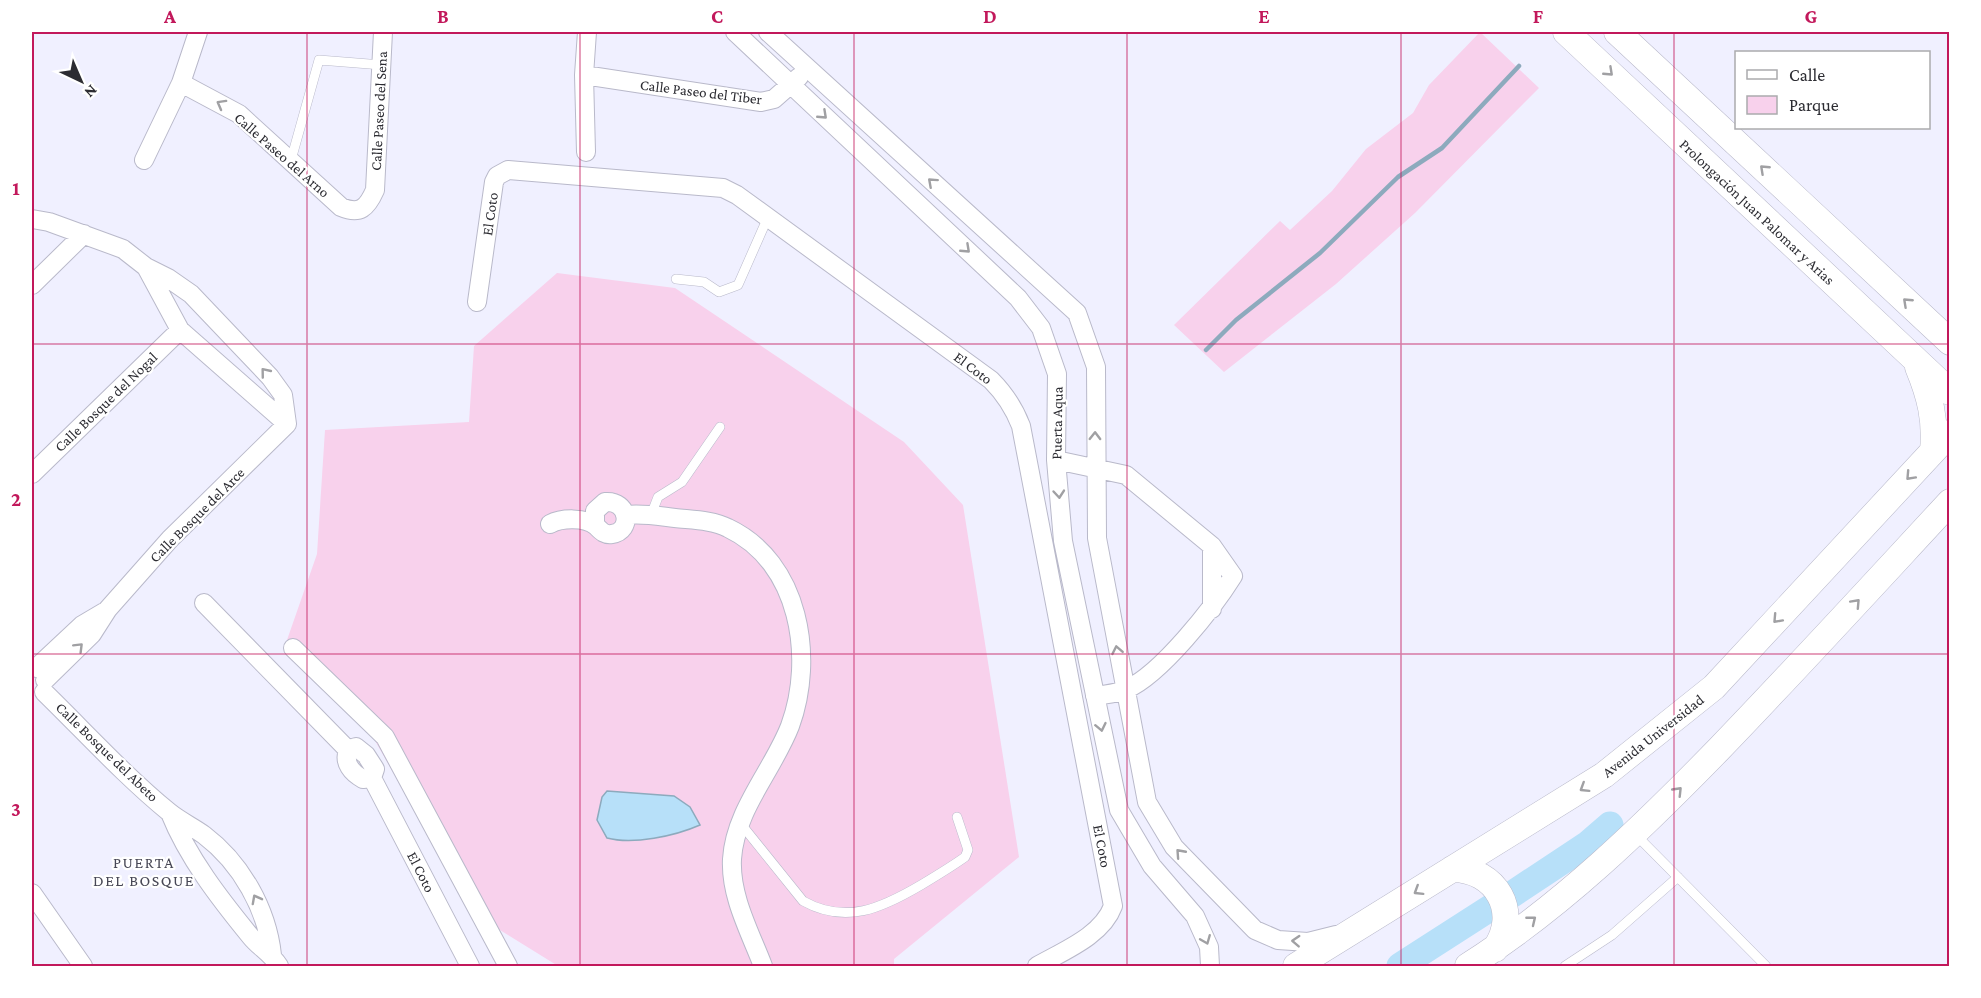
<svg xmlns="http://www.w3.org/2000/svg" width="1981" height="998" viewBox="0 0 1981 998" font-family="'Crimson Pro',serif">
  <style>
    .green { fill: #f8d1ec }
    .water { fill: #b7e0f9; stroke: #8daabd; stroke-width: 1.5 }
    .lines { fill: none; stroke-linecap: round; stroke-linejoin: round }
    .stream { stroke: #8daabd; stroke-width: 4.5 }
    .river { stroke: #b7e0f9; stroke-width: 27 }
    .lane-casing { stroke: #b9b9ca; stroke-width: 10 }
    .street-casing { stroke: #b9b9ca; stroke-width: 20 }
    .secondary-casing { stroke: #b9b9ca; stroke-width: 27 }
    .lane { stroke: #fff; stroke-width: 9 }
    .street { stroke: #fff; stroke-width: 18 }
    .secondary { stroke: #fff; stroke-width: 26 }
    .oneway { stroke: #a0a0a3 }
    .grid { fill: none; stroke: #c2185b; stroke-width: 1.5; stroke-opacity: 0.55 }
    .labels { text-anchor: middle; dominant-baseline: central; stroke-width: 4.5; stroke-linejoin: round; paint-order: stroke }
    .street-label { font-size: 15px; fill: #2c2c32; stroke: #fff }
    .neighbourhood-label { font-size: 16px; letter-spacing: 1.5px; fill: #484856; stroke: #fff }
    .neatline { fill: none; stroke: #c2185b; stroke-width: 2 }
    .grid-label { font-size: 20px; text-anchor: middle; font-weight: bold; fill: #c2185b }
  </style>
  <rect width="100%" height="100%" fill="#f0f0ff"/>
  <path class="green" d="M1480,32L1539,88L1415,213L1336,284L1224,372L1174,325L1280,221L1290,230L1332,191L1366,149L1413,113L1429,85Z
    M557,273L675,288L904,442L963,505L1019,857L894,959V966H558L474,914L374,739L287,640L317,554L325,430L469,422L474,346Z"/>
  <path class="water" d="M607,791L674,796L690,807L700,825C675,836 633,845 607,838L597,820L602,797Z"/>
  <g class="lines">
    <path class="stream" d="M1206,350L1236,320L1320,253L1398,177L1442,148L1519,66"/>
    <path class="river" d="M1511,895L1588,844L1610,825
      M1400,966L1495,905"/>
    <g class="lane-casing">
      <path id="lane" d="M291,160L319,60L382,65
        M676,279L704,282L719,292L738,285L768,217
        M651,515L658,497L682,482L720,427
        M741,824L803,901C846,925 882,908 921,885C936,876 951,867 965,857L968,850L957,817
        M1636,835L1766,966
        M1565,966L1612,935L1678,877"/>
    </g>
    <g class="street-casing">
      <path id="street" d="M735,32L1018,298L1041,328L1057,374L1056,460L1063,541L1119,810L1152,866L1195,916L1209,947L1210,966
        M768,32L1077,313L1096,367L1097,538L1147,802L1174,847L1255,930L1278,940L1308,942L1336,935
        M584,75L761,102L774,99L799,77
        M181,83L239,114L341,207C360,215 367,208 375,190L383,32
        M586,152L584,75L587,32
        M144,160L181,83L198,32
        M32,219L49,222L123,249L146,267L168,278L191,294L270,377L283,395L287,424
        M146,267L180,330L287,424
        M32,285L84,234
        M477,302L494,182L497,176L508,170L723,188L737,195L991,380C1005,394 1014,408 1021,426L1113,906C1102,936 1063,951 1037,966
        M1056,460L1126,475L1212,546L1233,576C1213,608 1161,674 1127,689C1117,694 1105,694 1095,696
        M32,474L180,330
        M626,515C643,513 658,516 675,518C693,520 712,520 728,528C800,562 815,658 790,726C773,770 735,810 732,859C730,896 750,932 763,966
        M550,524C561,518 585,517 596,526C601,531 604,535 612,534C633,531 629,500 605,502L595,511V525
        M204,603L348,750
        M1212,609V546
        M293,648L385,737L508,966
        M36,668L82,625L104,612
        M45,680L92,634L108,609L170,539L287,424
        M44,692C85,732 125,776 169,812C180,821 193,827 204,835C241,863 267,909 272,955
        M348,750L356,747L366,755L375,769L372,778
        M348,750C343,763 352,773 363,779L372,778
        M372,778L470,966
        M170,813C188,858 220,899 251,937C260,948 271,953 279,966
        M32,893L83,966"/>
    </g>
    <g class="secondary-casing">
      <path id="secondary" d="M1566,32L1950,392
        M1617,32L1950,342
        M1918,367C1930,396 1936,420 1933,451
        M1452,869C1496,869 1521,912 1495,949
        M1296,966L1604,775L1714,687L1950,433
        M1468,966C1562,906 1642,828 1719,749C1797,668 1873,585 1950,502"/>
    </g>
    <use href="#lane" class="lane"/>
    <use href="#street" class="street"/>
    <use href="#secondary" class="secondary"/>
  </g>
  <defs><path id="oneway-chevron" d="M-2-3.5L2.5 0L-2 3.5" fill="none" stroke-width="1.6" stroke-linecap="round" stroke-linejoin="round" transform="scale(1.5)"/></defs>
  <g class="oneway">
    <use href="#oneway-chevron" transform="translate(1609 72) rotate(43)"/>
    <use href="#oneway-chevron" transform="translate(221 104) rotate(-151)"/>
    <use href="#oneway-chevron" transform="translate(823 115) rotate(43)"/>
    <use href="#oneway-chevron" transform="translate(1764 169) rotate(-137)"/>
    <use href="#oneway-chevron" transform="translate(932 182) rotate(-138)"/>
    <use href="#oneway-chevron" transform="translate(966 249) rotate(43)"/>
    <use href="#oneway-chevron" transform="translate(1907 302) rotate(-137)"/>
    <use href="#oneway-chevron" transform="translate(265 372) rotate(-129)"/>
    <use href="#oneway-chevron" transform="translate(1095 436) rotate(-89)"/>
    <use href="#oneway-chevron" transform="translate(1910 476) rotate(133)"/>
    <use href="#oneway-chevron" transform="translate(1059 494) rotate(85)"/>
    <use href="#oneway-chevron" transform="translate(1856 603) rotate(-47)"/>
    <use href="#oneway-chevron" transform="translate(1777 619) rotate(133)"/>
    <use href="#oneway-chevron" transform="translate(79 647) rotate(-45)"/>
    <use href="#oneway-chevron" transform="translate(1117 650) rotate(-101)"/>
    <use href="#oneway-chevron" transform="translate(1101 727) rotate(78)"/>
    <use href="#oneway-chevron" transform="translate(1584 788) rotate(148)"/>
    <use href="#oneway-chevron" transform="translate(1678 791) rotate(-46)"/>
    <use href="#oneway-chevron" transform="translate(1180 853) rotate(-132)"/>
    <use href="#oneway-chevron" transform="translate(1418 891) rotate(148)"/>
    <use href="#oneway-chevron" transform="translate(256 899) rotate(-118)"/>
    <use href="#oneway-chevron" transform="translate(1532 920) rotate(-39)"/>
    <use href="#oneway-chevron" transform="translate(1206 940) rotate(68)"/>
    <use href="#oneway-chevron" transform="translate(1296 941) rotate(-177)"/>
  </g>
  <path class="grid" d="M307,32V966M580,32V966M854,32V966M1127,32V966M1401,32V966M1674,32V966M32,344H1950M32,654H1950"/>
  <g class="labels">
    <g class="street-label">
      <text transform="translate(701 92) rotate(7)">Calle Paseo del Tiber</text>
      <text transform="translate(379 111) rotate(-87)">Calle Paseo del Sena</text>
      <text transform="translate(282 155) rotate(41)">Calle Paseo del Arno</text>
      <text transform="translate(1757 212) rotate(43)">Prolongación Juan Palomar y Arias</text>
      <text transform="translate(490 214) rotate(-82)">El Coto</text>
      <text transform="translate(973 368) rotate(37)">El Coto</text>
      <text transform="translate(106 402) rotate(-44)">Calle Bosque del Nogal</text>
      <text transform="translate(1057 423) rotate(-89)">Puerta Aqua</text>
      <text transform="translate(197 515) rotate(-45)">Calle Bosque del Arce</text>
      <text transform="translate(1653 736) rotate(-38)">Avenida Universidad</text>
      <text transform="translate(107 752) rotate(44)">Calle Bosque del Abeto</text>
      <text transform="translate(1102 846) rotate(79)">El Coto</text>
      <text transform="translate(421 872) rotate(63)">El Coto</text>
    </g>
    <g class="neighbourhood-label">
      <text x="144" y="862">PUERTA<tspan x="144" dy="18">DEL BOSQUE</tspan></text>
    </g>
  </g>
  <rect width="1981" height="998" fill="none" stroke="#ffffff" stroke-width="66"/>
  <rect x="1735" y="51" width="195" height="78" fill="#ffffff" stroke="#ababad" stroke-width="1.5"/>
  <rect x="1747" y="70" width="30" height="9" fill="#ffffff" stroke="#ababad" stroke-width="1.5"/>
  <text x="1789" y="81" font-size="18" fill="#2c2c32">Calle</text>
  <rect x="1747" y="96" width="30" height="18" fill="#f8d1ec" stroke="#ababad" stroke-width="1.5"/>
  <text x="1789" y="111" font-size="18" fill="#2c2c32">Parque</text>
  <g transform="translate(81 81) rotate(136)" stroke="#ffffff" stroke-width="4.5" paint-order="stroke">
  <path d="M0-4.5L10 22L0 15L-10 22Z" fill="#2c2c32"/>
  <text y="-9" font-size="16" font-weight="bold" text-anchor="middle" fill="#2c2c32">N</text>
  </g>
  <rect x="33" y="33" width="1915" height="932" class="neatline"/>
  <g class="grid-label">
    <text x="170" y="23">A</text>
    <text x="443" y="23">B</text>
    <text x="717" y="23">C</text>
    <text x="990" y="23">D</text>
    <text x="1264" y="23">E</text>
    <text x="1538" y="23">F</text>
    <text x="1811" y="23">G</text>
    <text x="16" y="195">1</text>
    <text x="16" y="506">2</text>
    <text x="16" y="816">3</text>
  </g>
</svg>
